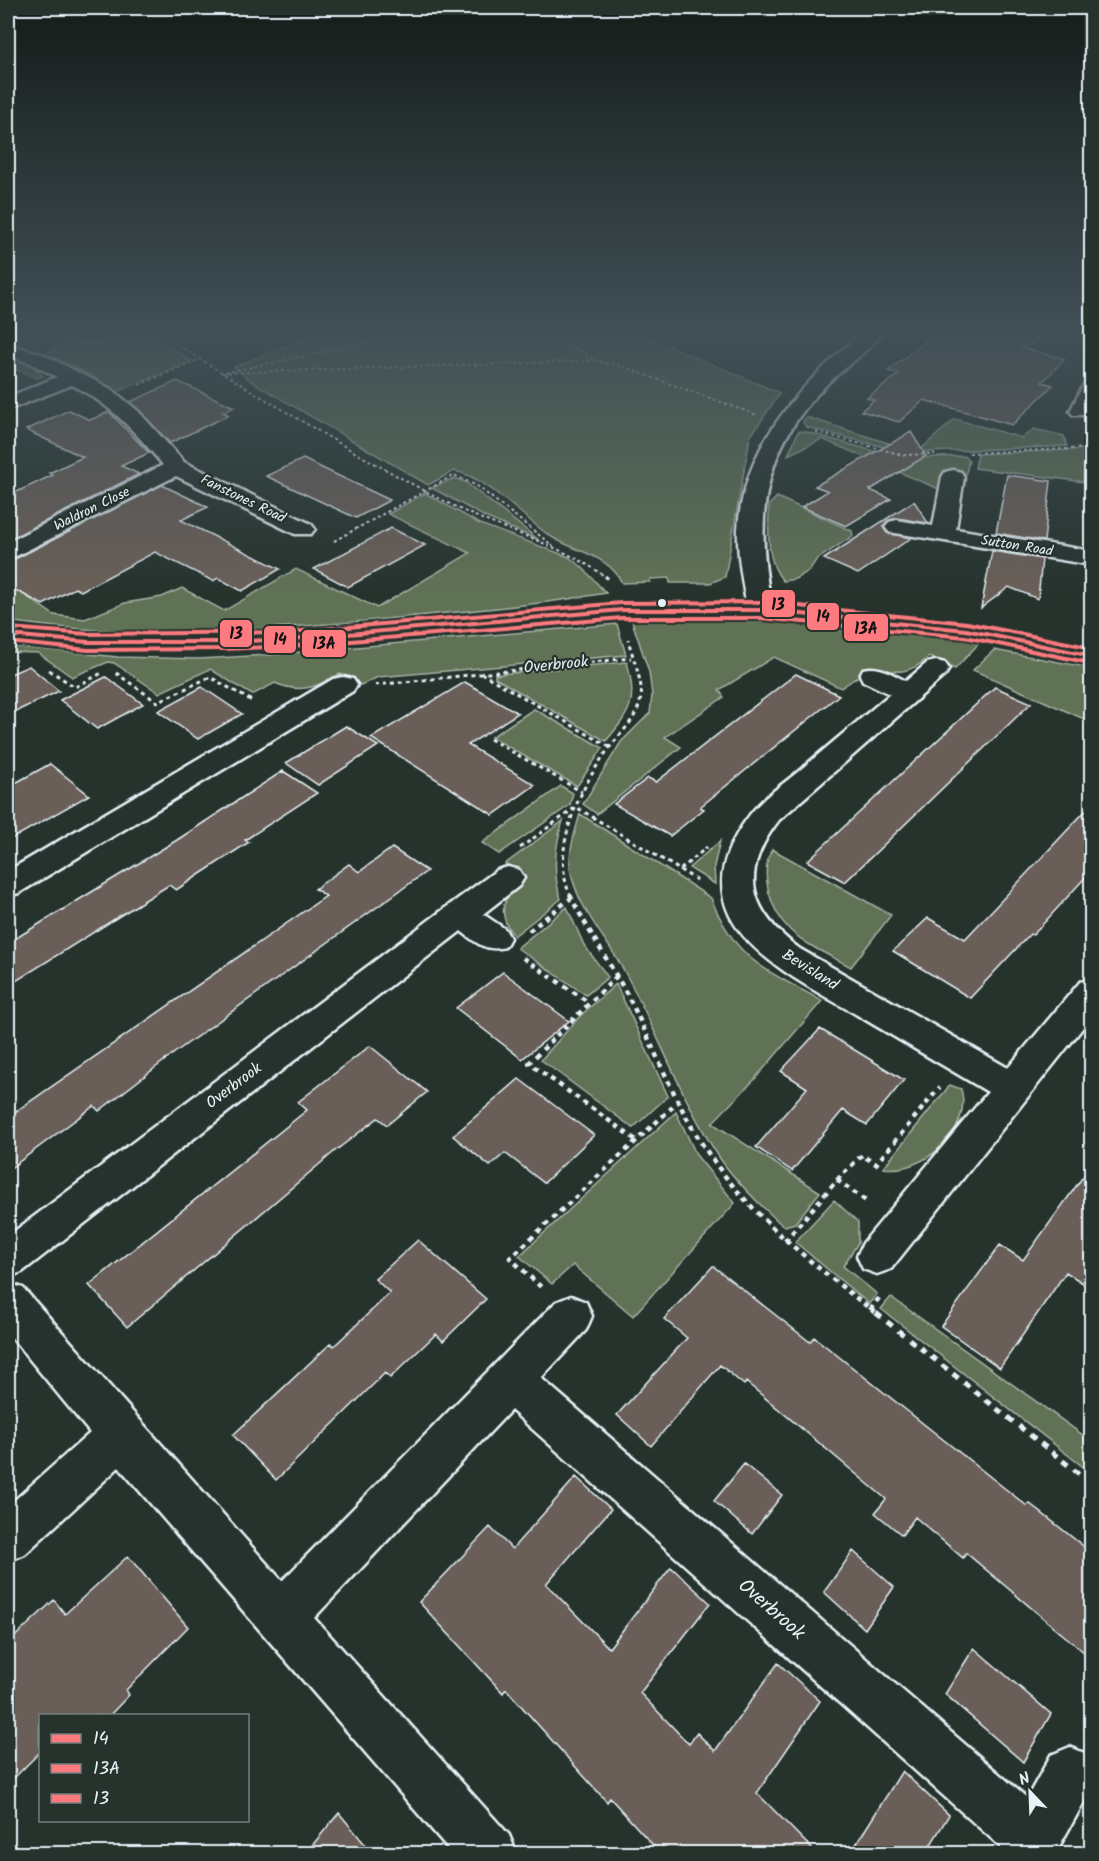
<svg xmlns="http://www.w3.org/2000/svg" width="1099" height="1861" viewBox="0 0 1099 1861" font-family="Kalam,sans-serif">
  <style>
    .green { fill: #607254; stroke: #a4b2a6; stroke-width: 1.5 }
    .building { fill: #6b5f59; stroke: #e8f1f8; stroke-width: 1.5 }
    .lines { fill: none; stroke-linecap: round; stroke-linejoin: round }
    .minor-casing { stroke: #e8f1f8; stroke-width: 5 }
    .path-far3 { stroke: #e8f1f8; stroke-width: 2; stroke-dasharray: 3 3; stroke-linecap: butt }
    .path-far2 { stroke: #e8f1f8; stroke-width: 3; stroke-dasharray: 4 4; stroke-linecap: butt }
    .path-far1 { stroke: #e8f1f8; stroke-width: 4.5; stroke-dasharray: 5 5; stroke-linecap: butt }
    .path { stroke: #e8f1f8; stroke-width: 5; stroke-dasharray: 7 7; stroke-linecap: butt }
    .minor { fill: #26332d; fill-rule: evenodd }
    .bus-1-casing { stroke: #26332d; stroke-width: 8 }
    .bus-2-casing { stroke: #26332d; stroke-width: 8 }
    .bus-3-casing { stroke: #26332d; stroke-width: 8 }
    .bus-1 { stroke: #fd7a7f; stroke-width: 4 }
    .bus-2 { stroke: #fd7a7f; stroke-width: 4 }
    .bus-3 { stroke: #fd7a7f; stroke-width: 4 }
    .bus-dot { fill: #e8f1f8; stroke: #26332d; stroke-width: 2 }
    .labels { text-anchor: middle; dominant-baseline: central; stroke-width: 4.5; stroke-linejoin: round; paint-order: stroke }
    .far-street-label { font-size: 14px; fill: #e8f1f8; stroke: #26332d }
    .street-label { font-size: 16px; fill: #e8f1f8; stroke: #26332d }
    .near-street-label { font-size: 20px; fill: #e8f1f8; stroke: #26332d }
    .line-badge { stroke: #26332d; stroke-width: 2 }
    .pale-badge-label { font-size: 16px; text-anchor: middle; font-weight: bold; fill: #111 }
  </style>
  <rect width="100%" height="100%" fill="#26332d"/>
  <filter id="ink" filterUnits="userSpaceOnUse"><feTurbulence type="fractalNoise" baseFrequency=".0167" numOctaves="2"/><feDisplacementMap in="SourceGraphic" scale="12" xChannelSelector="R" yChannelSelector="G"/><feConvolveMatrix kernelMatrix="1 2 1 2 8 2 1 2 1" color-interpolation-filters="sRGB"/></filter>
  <g filter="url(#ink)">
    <path class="green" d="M128,333H149L192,361L117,392L78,368L45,355L64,341L98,342Z
      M316,333H638L780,393L750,437L725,577L710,583H670L669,578L650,579V582L622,583C608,554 575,552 550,536C522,517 487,477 454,471L428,485L252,382L234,367Z
      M8,355L27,361L43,376L37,378L8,366Z
      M806,417L904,448L921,449L955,419L1022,438L1034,429L1064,436L1067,446L907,453L806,427L803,422Z
      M803,431L884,454L913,458L964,456L969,460L966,474L945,472L941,490L822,439L788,455L798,432Z
      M1091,449V464H1086L1084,482L975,468L978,454Z
      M454,478L465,482L539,540L485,517L432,488Z
      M425,493L480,524L569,557L582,567L606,593C526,607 446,613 366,621C246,631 127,639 8,621V584L54,615L85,619L125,603L162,597L182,588L224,611L296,569L377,608L470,553L388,514Z
      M777,497L852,531L853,536L816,560L809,571L795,579L783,581C765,559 769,532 769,505Z
      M741,619L891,631L980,642L955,669L929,657C909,675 897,673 872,667L841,688L774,657L719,690L724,697L665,737L681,747L597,814L583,804L621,742L650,713L652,695L649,672L632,621Z
      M617,624L626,655L378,677L361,685L340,674C318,687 299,694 275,683L252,695L210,669L159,693L114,663L108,662L72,677L38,653L8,652V646L118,657L199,659L267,655Z
      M994,650L1091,668V722L973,670Z
      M627,662C637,702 632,710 606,741L495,678V675L501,674Z
      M534,709L603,748L577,786L491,737Z
      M561,786L573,793L570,805L499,854L482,843Z
      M580,814L711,898C737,963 766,969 822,1001L754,1080L712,1123L820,1192L795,1223L785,1226L781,1224C759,1204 738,1184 721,1160C681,1100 658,1031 623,969C605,936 579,910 571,873C567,854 575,832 580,814Z
      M563,821C555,845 552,874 561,899L514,936C496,914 502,894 525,879L505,864Z
      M720,841L714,866L715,884L689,868Z
      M772,849L891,915L851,967C831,956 807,946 790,930C770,910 759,874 772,849Z
      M567,907L584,945L608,977L586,995L517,948Z
      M616,984L668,1096L633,1128L541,1060L580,1016Z
      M950,1085L961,1089C973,1130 924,1174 883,1168Z
      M676,1112L697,1156L735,1203L633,1316L573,1265L552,1284L519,1256Z
      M834,1200L858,1222V1243L843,1266L877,1294L869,1304L795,1242Z
      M891,1297L1091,1441V1473L881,1309Z"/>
    <path class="building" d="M936,333H1048L1022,348L1065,359L1042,382L1053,385L1012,425L924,400L899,422L861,411L874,400L867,398L899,374L888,371Z
      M177,381L234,407L223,412L229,415L170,443L130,402Z
      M69,410L90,420L109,412L149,453L121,466L139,474L8,540V496L53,475L49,473L83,457L26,430Z
      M911,432L926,456L870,490L891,499L846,526L802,507L828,491L815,486Z
      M303,459L390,500L356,518L266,476Z
      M1007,475L1051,481L1044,541L996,533Z
      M162,485L208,507L181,520L280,569L242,591L218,578L213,581L155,552L81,591L75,588L43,605L8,586V560L17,558Z
      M914,501L928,523L897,518L887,521L883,527L887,533L911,538L858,574L824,559Z
      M391,528L425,545L348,587L314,569Z
      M992,551L1042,559L1038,599L1009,587L981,608Z
      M29,666L59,691L8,715V675Z
      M796,674L839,695L700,807L704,809L670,836L614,804L648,778L656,782Z
      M106,677L143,704L97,729L60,700Z
      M465,682L518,713L468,745L535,785L493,815L371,738Z
      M202,687L242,714L198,739L158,711Z
      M995,687L1031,703L845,882L807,861Z
      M346,726L378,746L318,785L286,763Z
      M50,764L89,795L8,841V787Z
      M283,771L317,793L245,840L249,842L176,890L169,885L8,986V943L177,840Z
      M1092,804V870L1033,935L1030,934L970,998L893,951L928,918L965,939Z
      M392,848L427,871L177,1051L99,1111L94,1106L8,1170V1117L326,896L315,889L349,864L359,872Z
      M503,972L569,1021L522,1059L456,1008Z
      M820,1029L904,1080L867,1125L843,1110L792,1171L756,1147L807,1088L781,1071Z
      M370,1046L427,1092L387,1125L378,1118L335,1151L127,1327L89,1285L307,1110L298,1102Z
      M519,1079L594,1135L544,1183L505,1153L490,1166L453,1136Z
      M1092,1164V1289L1066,1272L1000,1368L941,1326L1000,1245L1023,1260Z
      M418,1240L486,1299L443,1341L436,1334L390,1378L385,1373L276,1480L233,1435L331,1343L334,1346L390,1293L375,1279Z
      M713,1266L810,1342L814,1337L1027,1506L1029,1503L1092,1553V1659L966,1553L963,1558L915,1517L902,1535L875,1513L886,1499L746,1382L744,1385L720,1365L651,1446L617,1415L687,1338L664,1319Z
      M744,1464L782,1495L752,1534L714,1501Z
      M576,1477L611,1509L546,1584L609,1648L671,1567L710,1603L640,1693L689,1744L697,1733L715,1751L778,1663L820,1701L757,1793L817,1854H661L610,1798L607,1802L506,1689L503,1693L419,1602L490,1527L512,1549Z
      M853,1551L894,1587L865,1629L824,1592Z
      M128,1556L188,1627L126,1690L129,1695L109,1716H40V1752L8,1784V1643L54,1600L65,1614Z
      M974,1648L1051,1714L1023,1762L945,1694Z
      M902,1771L949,1815L925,1854H850Z
      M339,1813L373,1854H305Z"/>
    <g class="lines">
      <g class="minor-casing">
        <path id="minor" d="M862,333H882C868,353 842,368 825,386C761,451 755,519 771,603L966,622L1092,648V664L966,638L760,618H622L291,647L223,650H88L8,643V627L88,634H223L291,631L622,602H746C742,578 737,554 738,529C744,444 800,385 862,333Z
          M8,344L42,354L111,389L138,411L184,462L311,524L315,529L311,534H295L176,476L16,556L8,558V542L163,465C135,432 111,404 72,385L8,410V397L57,377L28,362L8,356Z
          M1092,380V408L1087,415H1073L1070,411L1085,382Z
          M953,470L961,472L964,477L956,529L1092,551V565L889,532L885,527L889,522L897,520L933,526L942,477L945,472Z
          M936,661L945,663L949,669L945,675L779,820C738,873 749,911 800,949L1008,1068L1080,982L1092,978V1016L891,1269L877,1274L863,1269L857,1256L863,1243L988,1092C945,1067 902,1041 859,1016C782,971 670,920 749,816C762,798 782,785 799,771C829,745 860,720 890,694L863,681L860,675L863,669C880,665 891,674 906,681L927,663Z
          M343,677L353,679L357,685L353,691L19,893L8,896V871L333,679Z
          M508,867L519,870L524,878L519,886L483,914L505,929L510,938L505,947C486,952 476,943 461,931L22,1272L8,1277V1236L448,906L497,870Z
          M8,1283L23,1288L282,1581L556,1302L571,1296L586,1302L592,1316L586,1330L541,1378L1027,1798L1051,1755L1070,1747L1089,1755C1093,1766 1093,1782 1089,1793L1055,1854H998L1001,1847L511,1410L314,1618L509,1835L517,1854H453L119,1467L25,1554L8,1561V1506L90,1433L8,1333Z"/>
      </g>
      <path class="path-far3" d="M158,333C255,393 352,454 454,506C504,532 561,543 607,578
        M416,333L222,373L596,361L623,367L757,415
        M549,333L595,360
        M139,385L200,359
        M816,432L903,455L935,454
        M969,453L1092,448
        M334,541L454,475L477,486L553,546"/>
      <path class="path-far2" d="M605,576L611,581
        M49,670L75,687L102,673
        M116,673L157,702L210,677L252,701
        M481,673L610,747
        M375,685L631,658
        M490,739L582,792
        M520,848L576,807L680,870L707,847
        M680,870L700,882
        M571,897C549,851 579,790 607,751C619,734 638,719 641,697C644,685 631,653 628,639"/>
      <path class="path-far1" d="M570,895C588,931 610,963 629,998C658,1055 679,1115 718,1167C762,1226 821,1270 878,1315
        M529,931L571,898
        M523,958L588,1002
        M617,976L529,1063L636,1140
        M837,1180L862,1155L876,1164L940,1087
        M785,1241L837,1180L869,1203
        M541,1287L510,1258L678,1102
        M870,1310L882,1294"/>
      <path class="path" d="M876,1313L1092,1484"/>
      <use href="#minor" class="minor"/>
      <g class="bus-1-casing">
        <path id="bus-1" d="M8,635L88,642H223L291,639L622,610H760L966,630L1092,656"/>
      </g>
      <g class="bus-2-casing">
        <path id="bus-2" d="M8,642L88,650L223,649L292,646L622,618H760L965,637L1090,663"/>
      </g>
      <g class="bus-3-casing">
        <path id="bus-3" d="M9,628L88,634L291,632L621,603L760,602L967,623L1092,648"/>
      </g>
      <use href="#bus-1" class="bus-1"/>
      <use href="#bus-2" class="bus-2"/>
      <use href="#bus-3" class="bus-3"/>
    </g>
  </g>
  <linearGradient id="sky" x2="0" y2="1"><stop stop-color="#151c19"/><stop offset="0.56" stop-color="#415057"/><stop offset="1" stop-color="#415057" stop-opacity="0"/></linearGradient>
  <rect width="1099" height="594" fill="url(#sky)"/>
  <circle class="bus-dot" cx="662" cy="603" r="5"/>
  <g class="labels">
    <g class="far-street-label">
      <text transform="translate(243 499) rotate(26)">Fanstones Road</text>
      <text transform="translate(92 509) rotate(-26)">Waldron Close</text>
      <text transform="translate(1017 546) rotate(9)">Sutton Road</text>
    </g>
    <g class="street-label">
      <text transform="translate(556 665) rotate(-6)">Overbrook</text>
      <text transform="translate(810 970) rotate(32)">Bevisland</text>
      <text transform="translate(234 1086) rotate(-37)">Overbrook</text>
    </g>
    <g class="near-street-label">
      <text transform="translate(771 1610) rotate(41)">Overbrook</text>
    </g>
  </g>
  <g class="line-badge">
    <rect x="761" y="589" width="35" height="29" rx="6" fill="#fd7a7f"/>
    <rect x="806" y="602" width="34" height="29" rx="6" fill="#fd7a7f"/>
    <rect x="843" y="613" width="46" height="29" rx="6" fill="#fd7a7f"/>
    <rect x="219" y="619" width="34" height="29" rx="6" fill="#fd7a7f"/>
    <rect x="263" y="625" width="34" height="29" rx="6" fill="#fd7a7f"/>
    <rect x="301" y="629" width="46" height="29" rx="6" fill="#fd7a7f"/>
  </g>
  <g class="pale-badge-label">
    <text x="778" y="610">13</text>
    <text x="823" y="622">14</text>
    <text x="866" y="634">13A</text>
    <text x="236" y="639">13</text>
    <text x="280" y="645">14</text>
    <text x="324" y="649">13A</text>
  </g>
  <rect width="1099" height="1861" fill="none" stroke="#26332d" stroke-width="30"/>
  <rect x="15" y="15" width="1069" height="1831" fill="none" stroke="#e8f1f8" stroke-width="2" filter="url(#ink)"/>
  <rect x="39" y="1714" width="210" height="108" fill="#26332d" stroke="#747f7e" stroke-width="1.5"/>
  <rect x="51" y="1734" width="30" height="9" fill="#fd7a7f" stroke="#747f7e" stroke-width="1.5"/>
  <text x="93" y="1744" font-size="18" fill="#e8f1f8">14</text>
  <rect x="51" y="1764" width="30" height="9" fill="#fd7a7f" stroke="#747f7e" stroke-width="1.5"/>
  <text x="93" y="1774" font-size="18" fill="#e8f1f8">13A</text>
  <rect x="51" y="1794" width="30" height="9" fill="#fd7a7f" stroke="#747f7e" stroke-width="1.5"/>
  <text x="93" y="1804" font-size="18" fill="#e8f1f8">13</text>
  <g transform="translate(1030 1792) rotate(337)" stroke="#26332d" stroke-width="4.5" paint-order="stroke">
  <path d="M0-4.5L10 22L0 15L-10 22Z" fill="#e8f1f8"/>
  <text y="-9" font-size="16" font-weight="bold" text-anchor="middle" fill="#e8f1f8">N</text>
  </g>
</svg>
